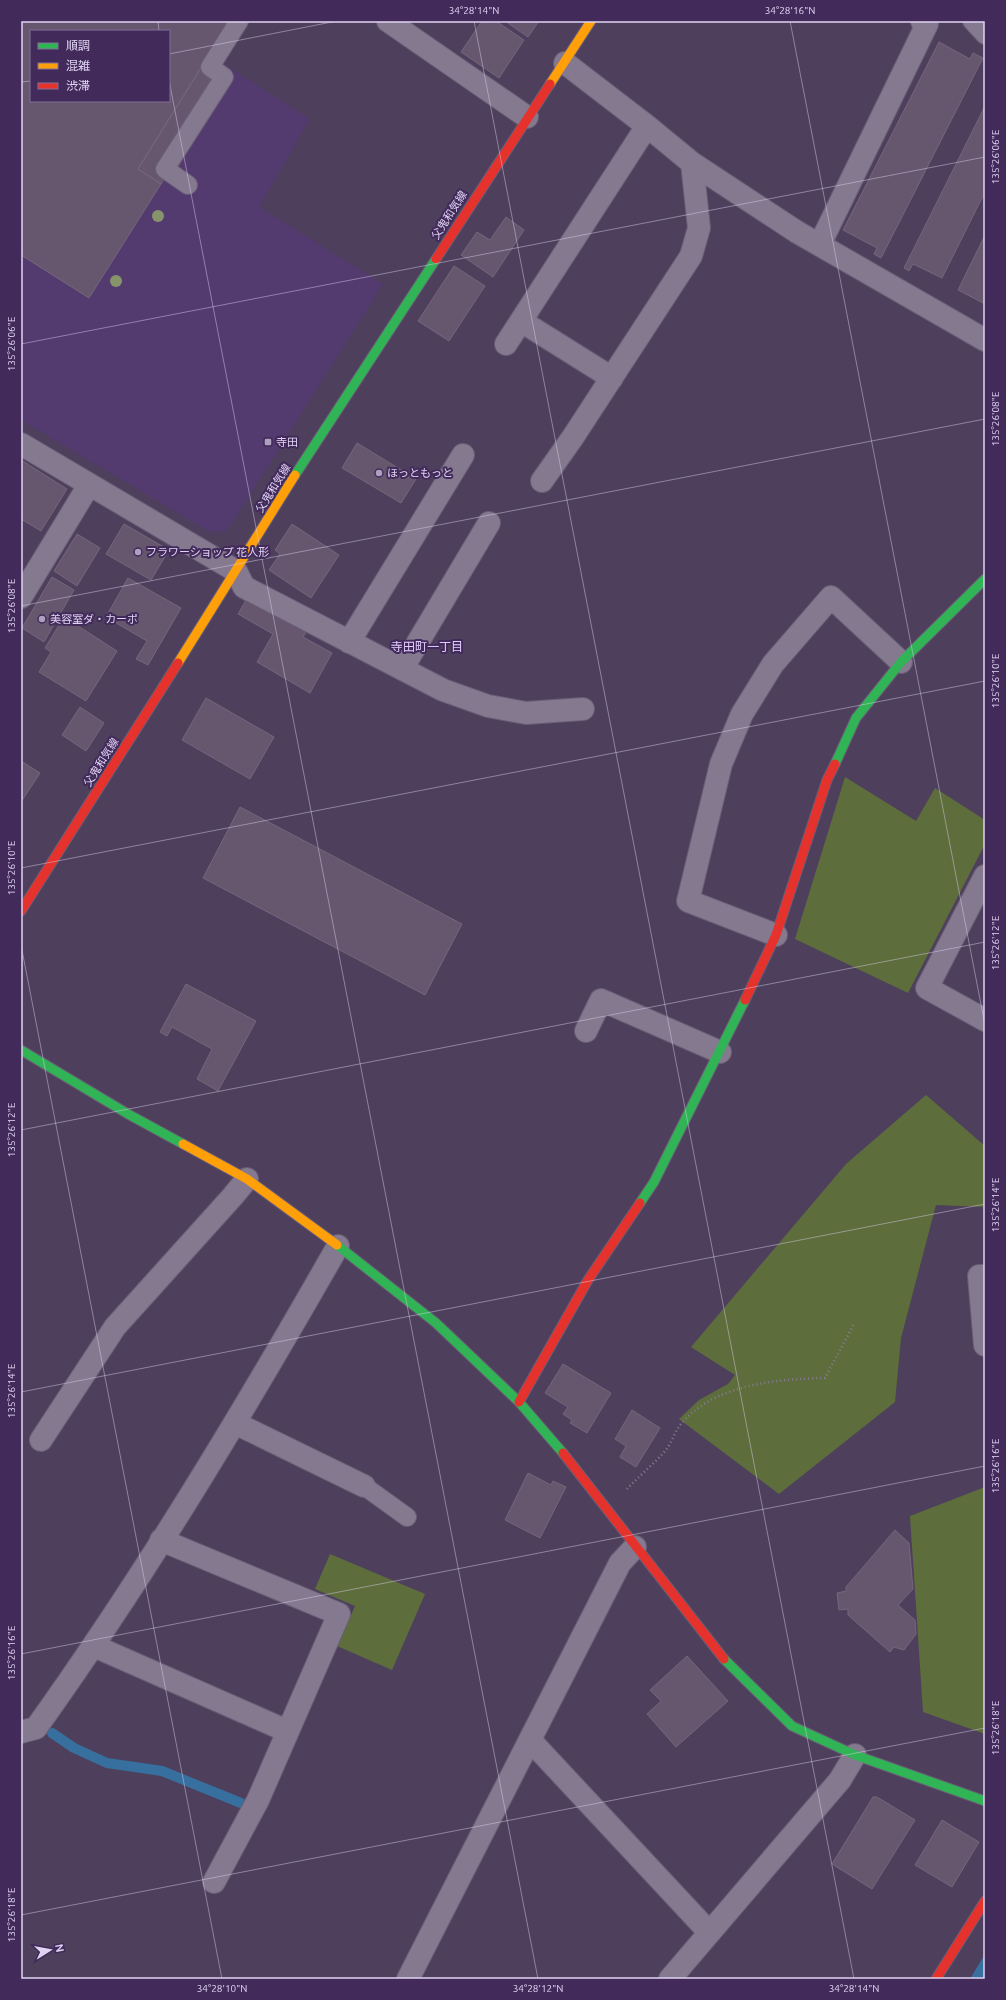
<svg xmlns="http://www.w3.org/2000/svg" width="1006" height="2000" viewBox="0 0 1006 2000" font-family="Ubuntu,'Noto Sans JP',sans-serif">
  <style>
    .built { fill: #533a6f; fill-rule: evenodd }
    .green { fill: #5d6d3b }
    .water { fill: #376f9e }
    .lines { fill: none; stroke-linecap: round; stroke-linejoin: round }
    .stream { stroke: #376f9e; stroke-width: 10 }
    .building { fill: #66576e; stroke: #75667c; fill-rule: evenodd }
    .lane-casing { stroke: #695e76; stroke-width: 20 }
    .street-casing { stroke: #695e76; stroke-width: 24 }
    .fast-casing { stroke: #695e76; stroke-width: 11 }
    .slow-casing { stroke: #695e76; stroke-width: 11 }
    .jam-casing { stroke: #695e76; stroke-width: 11 }
    .path { stroke: #877d92; stroke-width: 2.5; stroke-dasharray: 1 3; stroke-linecap: butt }
    .lane { stroke: #84798f; stroke-width: 18 }
    .street { stroke: #84798f; stroke-width: 22 }
    .fast { stroke: #30b455; stroke-width: 9 }
    .slow { stroke: #ff9f0a; stroke-width: 9 }
    .jam { stroke: #e5322d; stroke-width: 9 }
    .tree { fill: #87936a }
    .ticks { fill: none; stroke: #e1d4f3; stroke-width: 1; stroke-opacity: 0.45 }
    .poi-dot { fill: #aea0be; stroke: #422a5b; stroke-width: 1.5 }
    .labels { text-anchor: middle; dominant-baseline: central; stroke-width: 4; stroke-linejoin: round; paint-order: stroke }
    .street-label { font-size: 11px; fill: #e1d4f3; stroke: #422a5b }
    .poi-label { font-size: 11px; fill: #e1d4f3; stroke: #422a5b; text-anchor: start }
    .neighbourhood-label { font-size: 12px; fill: #e2cefe; stroke: #422a5b }
    .neatline { fill: none; stroke: #e1d4f3; stroke-width: 1.5 }
    .ticks-label { font-size: 10px; text-anchor: middle; fill: #e1d4f3 }
  </style>
  <rect width="100%" height="100%" fill="#4e405c"/>
  <path class="built" d="M21,21H250L224,64L310,119L259,207L383,284L227,531L210,532L21,420ZM31,31H169V101H31Z"/>
  <path class="green" d="M845,777L916,821L935,788L985,820V844L908,993L795,939Z
    M926,1095L985,1146V1207L936,1205L901,1338L895,1402L779,1494L679,1419L699,1400L728,1384L735,1375L691,1347L846,1164Z
    M985,1487V1734L923,1712L910,1516Z
    M330,1554L425,1594L392,1670L337,1646L355,1606L315,1589Z"/>
  <path class="water" d="M985,1954V1979H970Z"/>
  <g class="lines">
    <path class="stream" d="M52,1733L74,1748L107,1763L162,1771L241,1803"/>
  </g>
  <path class="building" d="M21,21H230L138,169L161,184L89,298L21,255ZM31,31H169V101H31Z
    M230,21L215,66L228,75L161,184L138,169Z
    M482,21H496L524,40L499,78L461,52Z
    M505,21H539L528,37Z
    M939,42L970,59L973,53L983,58L881,258L874,254L877,248L843,230Z
    M984,108L985,192L942,278L913,264L909,271L904,268Z
    M506,217L524,230L493,277L461,255L477,232L490,240Z
    M985,235V304L958,290Z
    M454,266L485,286L449,341L418,321Z
    M357,443L416,479L401,503L342,468Z
    M21,460L67,489L41,531L21,519Z
    M124,524L169,550L151,580L106,554Z
    M292,524L339,555L311,598L269,570L280,554L275,550Z
    M77,534L100,548L77,586L54,571Z
    M52,577L74,590L44,642L22,628Z
    M128,578L181,608L148,665L136,659L147,641L106,617Z
    M249,595L308,629L303,637L332,653L310,693L257,662L273,634L238,614Z
    M64,617L117,651L86,701L39,672L51,652L45,648Z
    M206,698L274,737L250,779L182,740Z
    M80,707L104,723L86,751L62,735Z
    M21,761L40,773L21,802Z
    M240,807L462,924L425,995L203,878Z
    M186,984L256,1021L218,1091L197,1079L212,1049L172,1027L167,1036L160,1032Z
    M563,1364L611,1393L587,1433L570,1423L572,1420L563,1414L568,1407L545,1393Z
    M632,1410L660,1428L636,1467L620,1457L626,1446L615,1439Z
    M528,1473L551,1485L553,1481L566,1487L540,1538L505,1520Z
    M895,1530L909,1543L913,1589L898,1605L915,1620L916,1634L904,1650L894,1647L890,1652L848,1615V1609L839,1610L837,1593L846,1591V1587Z
    M687,1656L728,1701L676,1747L647,1714L661,1701L650,1690Z
    M873,1797H877L915,1820L872,1889L832,1864Z
    M942,1820L979,1842L952,1887L915,1865Z"/>
  <g class="lines">
    <g class="lane-casing">
      <path id="lane" d="M972,21L985,35
        M188,185L165,169L224,77L210,67L239,21
        M364,1486L407,1517"/>
    </g>
    <g class="street-casing">
      <path id="street" d="M388,21L527,117
        M565,63L647,126L692,163L797,232L985,340
        M820,244L927,24L922,21
        M521,321L612,378
        M506,344L647,126
        M21,444L236,571L244,587L443,690L488,706L526,713L583,709
        M542,481L573,437L691,256L699,228L692,163
        M21,597L89,485
        M349,642L463,455
        M402,669L489,523
        M985,876L927,988L985,1020
        M776,935L688,901L721,764L742,714L773,664L831,597L901,662
        M586,1031L601,1000L720,1052
        M985,1276H979L985,1345
        M235,1423L364,1486
        M41,1440L115,1327L233,1196L247,1179
        M161,1540L339,1614L258,1800L214,1882
        M94,1646L287,1731
        M21,1732L36,1728C146,1574 244,1411 338,1246
        M530,1740L709,1932
        M408,1979L620,1563L635,1547
        M670,1979L840,1780L855,1755"/>
    </g>
    <g class="fast-casing">
      <path id="fast" d="M295,475L436,259
        M835,764L856,718L901,662L985,579
        M21,1050L128,1114L183,1144
        M640,1203L654,1182L745,1000
        M337,1245L436,1323L519,1402L563,1453
        M724,1659L792,1726L855,1755L985,1801"/>
    </g>
    <g class="slow-casing">
      <path id="slow" d="M550,84L591,21
        M178,663L295,475
        M183,1144L247,1179L337,1245"/>
    </g>
    <g class="jam-casing">
      <path id="jam" d="M436,259L550,84
        M21,911L178,663
        M745,1000L776,935L827,780L835,764
        M519,1402L588,1280L640,1203
        M563,1453L724,1659
        M936,1979L985,1901"/>
    </g>
    <path class="path" d="M627,1489C639,1476 654,1464 666,1450C672,1442 675,1431 681,1424C714,1384 778,1379 825,1378L854,1324"/>
    <use href="#lane" class="lane"/>
    <use href="#street" class="street"/>
    <use href="#fast" class="fast"/>
    <use href="#slow" class="slow"/>
    <use href="#jam" class="jam"/>
  </g>
  <g class="tree">
    <circle cx="158" cy="216" r="6"/>
    <circle cx="116" cy="281" r="6"/>
  </g>
  <path class="ticks" d="M158,21L159,31M474,21L854,1979M790,21L985,1025M169,54L337,21M169,80L538,1979M21,82L31,81M21,344L985,157M21,606L985,419M21,868L985,681M21,945L222,1979M21,1130L985,942M21,1392L985,1204M21,1654L985,1466M21,1915L985,1728"/>
  <g class="poi-dot">
    <rect x="264" y="438" width="8" height="8" rx="2"/>
    <circle cx="379" cy="473" r="4"/>
    <circle cx="138" cy="552" r="4"/>
    <circle cx="42" cy="619" r="4"/>
  </g>
  <g class="labels">
    <g class="street-label">
      <text transform="translate(449 215) rotate(-57)">父鬼和気線</text>
      <text transform="translate(273 488) rotate(-58)">父鬼和気線</text>
      <text transform="translate(101 762) rotate(-58)">父鬼和気線</text>
    </g>
    <g class="poi-label">
      <text x="276" y="442">寺田</text>
      <text x="387" y="473">ほっともっと</text>
      <text x="146" y="552">フラワーショップ 花人形</text>
      <text x="50" y="619">美容室ダ・カーポ</text>
    </g>
    <g class="neighbourhood-label">
      <text x="427" y="646">寺田町一丁目</text>
    </g>
  </g>
  <rect width="1006" height="2000" fill="none" stroke="#422a5b" stroke-width="44"/>
  <rect x="30" y="30" width="140" height="72" fill="#422a5b" stroke="#826e98"/>
  <rect x="38" y="43" width="20" height="6" fill="#30b455" stroke="#826e98"/>
  <text x="66" y="50" font-size="12" fill="#e1d4f3">順調</text>
  <rect x="38" y="63" width="20" height="6" fill="#ff9f0a" stroke="#826e98"/>
  <text x="66" y="70" font-size="12" fill="#e1d4f3">混雑</text>
  <rect x="38" y="83" width="20" height="6" fill="#e5322d" stroke="#826e98"/>
  <text x="66" y="90" font-size="12" fill="#e1d4f3">渋滞</text>
  <g transform="translate(50 1950) rotate(79)" stroke="#422a5b" stroke-width="3" paint-order="stroke">
  <path d="M0-3L7 15L0 10L-7 15Z" fill="#e1d4f3"/>
  <text y="-6" font-size="11" font-weight="bold" text-anchor="middle" fill="#e1d4f3">N</text>
  </g>
  <rect x="22" y="22" width="962" height="1956" class="neatline"/>
  <g class="ticks-label">
    <text x="474" y="14">34°28'14"N</text>
    <text x="790" y="14">34°28'16"N</text>
    <text transform="translate(995 157) rotate(-90)" y="4">135°26'06"E</text>
    <text transform="translate(11 344) rotate(-90)" y="4">135°26'06"E</text>
    <text transform="translate(995 419) rotate(-90)" y="4">135°26'08"E</text>
    <text transform="translate(11 606) rotate(-90)" y="4">135°26'08"E</text>
    <text transform="translate(995 681) rotate(-90)" y="4">135°26'10"E</text>
    <text transform="translate(11 868) rotate(-90)" y="4">135°26'10"E</text>
    <text transform="translate(995 943) rotate(-90)" y="4">135°26'12"E</text>
    <text transform="translate(11 1130) rotate(-90)" y="4">135°26'12"E</text>
    <text transform="translate(995 1205) rotate(-90)" y="4">135°26'14"E</text>
    <text transform="translate(11 1391) rotate(-90)" y="4">135°26'14"E</text>
    <text transform="translate(995 1466) rotate(-90)" y="4">135°26'16"E</text>
    <text transform="translate(11 1653) rotate(-90)" y="4">135°26'16"E</text>
    <text transform="translate(995 1728) rotate(-90)" y="4">135°26'18"E</text>
    <text transform="translate(11 1915) rotate(-90)" y="4">135°26'18"E</text>
    <text x="222" y="1992">34°28'10"N</text>
    <text x="538" y="1992">34°28'12"N</text>
    <text x="854" y="1992">34°28'14"N</text>
  </g>
</svg>
